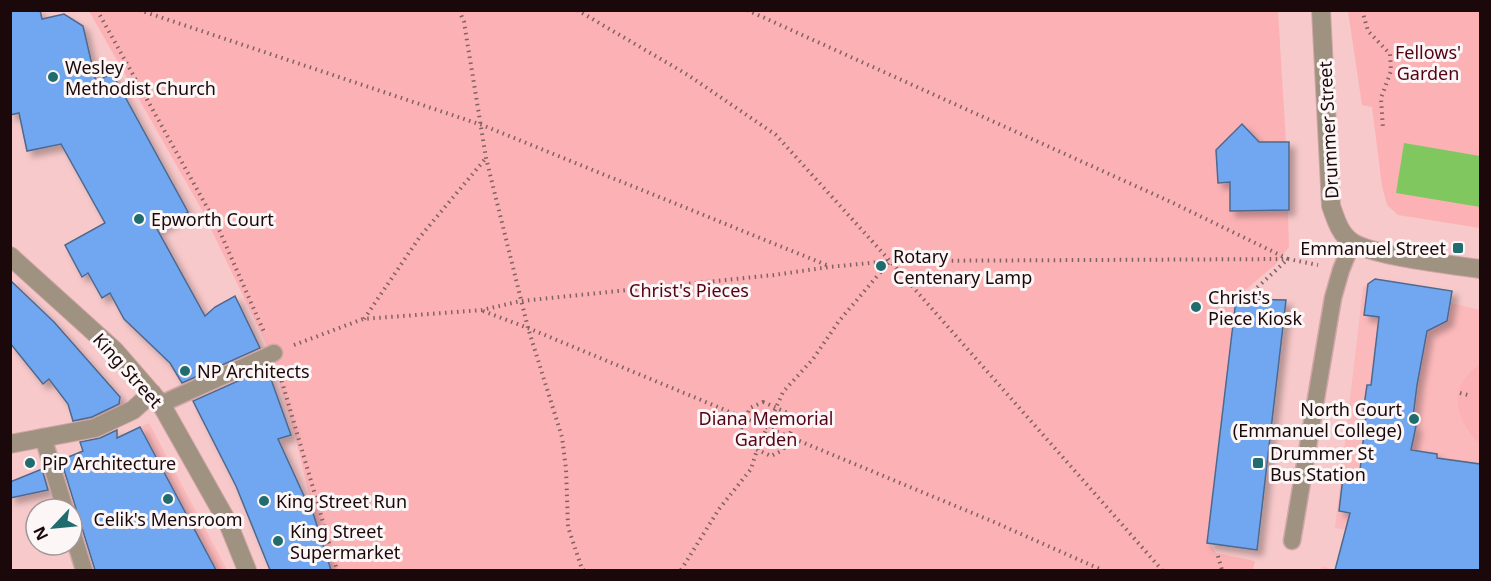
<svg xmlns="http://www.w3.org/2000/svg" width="1491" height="581" viewBox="0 0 1491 581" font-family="'Noto Sans',sans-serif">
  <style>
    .built { fill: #fcb9bb }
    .green { fill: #fcb2b5 }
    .water { fill: #80c760 }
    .building { fill: #71a6f1; stroke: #4e698e; stroke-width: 1.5; filter: url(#shadow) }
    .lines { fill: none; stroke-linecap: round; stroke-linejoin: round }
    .service-casing { stroke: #d0a6a7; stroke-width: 19 }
    .minor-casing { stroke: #d0a6a7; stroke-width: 20 }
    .path { stroke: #816263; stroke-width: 4; stroke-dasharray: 1.5 4.5; stroke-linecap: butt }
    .service { stroke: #9f9280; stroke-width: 16 }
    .minor { stroke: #9f9280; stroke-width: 18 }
    .poi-dot { fill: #206c6e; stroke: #fcf6f6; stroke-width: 2 }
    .labels { text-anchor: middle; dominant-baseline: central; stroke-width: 6; stroke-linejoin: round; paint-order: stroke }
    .park-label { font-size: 18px; fill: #540215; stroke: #fcf6f6 }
    .poi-label { font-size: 18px; fill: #1b080a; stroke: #fcf6f6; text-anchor: start }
    .street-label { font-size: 18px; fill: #1b080a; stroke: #fcf6f6 }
  </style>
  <defs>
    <filter id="shadow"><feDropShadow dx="5.5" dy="5.5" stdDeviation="3" flood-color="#0004"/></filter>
  </defs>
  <rect width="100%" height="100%" fill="#f8c9ca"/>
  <path class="built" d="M1375,279L1452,292L1451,303L1480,310V570H1321L1322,566L1335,570L1343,541L1373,552L1404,539L1335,528L1363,287Z
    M149,423L227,570H192L123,435Z"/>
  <path class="green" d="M89,11H1278L1286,142L1289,247L1277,263L1235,299L1207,539L1216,553L1255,561L1253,570H331L314,516L296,439L269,350L203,212Z
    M1348,11H1480V228L1398,215L1387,205L1382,186L1372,107L1362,105Z
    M1480,363V444C1465,431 1451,405 1461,384C1465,377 1474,369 1480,363Z"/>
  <path class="water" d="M1404,143L1480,156V207L1396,193Z"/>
  <path class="building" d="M10,10H40L42,19L64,14L83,26L96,82L112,73L188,212L157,229L205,316L215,307L235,296L260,348L182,383L170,363L124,319L110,293L102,298L88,273L82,277L65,245L105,223L61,144L27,151L19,113L10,115Z
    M1242,124L1259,142H1289V210L1230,211V182L1218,183L1216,150Z
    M1375,279L1452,291L1447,321L1427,331L1417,385L1412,425L1416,426L1411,450L1437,454V458L1480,464V570H1335L1350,513L1339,511L1343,477L1359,480L1366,414L1363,413L1367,385H1371L1379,317L1364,315L1368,284Z
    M10,280L54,322L120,397L119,404L92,417L73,421L68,404L49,379L43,384L10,343Z
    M1236,299L1286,300L1257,550L1207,543Z
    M267,368L291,435L278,439L305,498L308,497L331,570H270L236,486L193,401Z
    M140,427L216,570H95L61,460L83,451L80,442L100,438L117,430V438Z
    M42,469L48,490L10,498V482Z"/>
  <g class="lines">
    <g class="service-casing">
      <path id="service" d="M161,404L274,353
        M43,437L65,509
        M72,531L84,570
        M1292,541L1333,298L1341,270L1352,243"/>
    </g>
    <g class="minor-casing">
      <path id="minor" d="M1321,10L1331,206C1336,220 1340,234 1352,242C1372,256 1453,265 1480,269
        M10,256L115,351L161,404L228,523L247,570
        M10,444L95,428L133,410L152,393"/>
    </g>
    <path class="path" d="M97,10L217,225L264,332
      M139,10L482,125L829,266
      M459,10L464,22L486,158L528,328L562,437L566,469L568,527L582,569L584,570
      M577,10L688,75L776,135L890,261L1162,570
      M747,10L1171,202L1288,259L1248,296
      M1362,10L1368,31L1390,54L1391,71L1381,98L1383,129
      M483,311L528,328L994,522L1102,570
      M364,319L419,238L486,158
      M294,345L363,319L482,310L521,301L774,275L829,267L890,261L1288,259L1318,265
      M280,375L337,570
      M1460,393L1468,395
      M763,402L788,413L794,424L783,450L771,456L747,445L740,431L750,408Z
      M1218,556L1222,570
      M681,570L719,509L751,469L757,450L783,392L813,359L839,321L890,261"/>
    <use href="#service" class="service"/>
    <use href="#minor" class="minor"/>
  </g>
  <g class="poi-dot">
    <circle cx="53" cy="77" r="6"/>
    <circle cx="139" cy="219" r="6"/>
    <rect x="1452" y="242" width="12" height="12" rx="3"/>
    <circle cx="881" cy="266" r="6"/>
    <circle cx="1196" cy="307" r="6"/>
    <circle cx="185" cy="371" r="6"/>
    <circle cx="1414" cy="419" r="6"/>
    <circle cx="30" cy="463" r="6"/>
    <rect x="1252" y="457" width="12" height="12" rx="3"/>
    <circle cx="168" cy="499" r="6"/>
    <circle cx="264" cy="501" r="6"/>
    <circle cx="278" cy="541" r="6"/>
  </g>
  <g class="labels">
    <g class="park-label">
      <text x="1428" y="52">Fellows'<tspan x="1428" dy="21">Garden</tspan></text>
      <text x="689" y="290">Christ's Pieces</text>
      <text x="766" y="418">Diana Memorial<tspan x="766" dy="21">Garden</tspan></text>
    </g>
    <g class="poi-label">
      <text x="65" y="67">Wesley<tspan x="65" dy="21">Methodist Church</tspan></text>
      <text x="151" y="219">Epworth Court</text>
      <text x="1446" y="248" text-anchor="end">Emmanuel Street</text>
      <text x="893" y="256">Rotary<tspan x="893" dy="21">Centenary Lamp</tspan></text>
      <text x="1208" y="297">Christ's<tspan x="1208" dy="21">Piece Kiosk</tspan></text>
      <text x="197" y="371">NP Architects</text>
      <text x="1402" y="409" text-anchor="end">North Court<tspan x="1402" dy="21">(Emmanuel College)</tspan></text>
      <text x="1270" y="453">Drummer St<tspan x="1270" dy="21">Bus Station</tspan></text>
      <text x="42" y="463">PiP Architecture</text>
      <text x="276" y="501">King Street Run</text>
      <text x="168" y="519" text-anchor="middle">Celik's Mensroom</text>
      <text x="290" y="531">King Street<tspan x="290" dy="21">Supermarket</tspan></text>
    </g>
    <g class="street-label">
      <text transform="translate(1328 130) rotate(-93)">Drummer Street</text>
      <text transform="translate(128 370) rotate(48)">King Street</text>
    </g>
  </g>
  <rect width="1491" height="581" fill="none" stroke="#1b080a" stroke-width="24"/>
  <g transform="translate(54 527) rotate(244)"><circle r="28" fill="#fcf6f6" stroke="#a29798" stroke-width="1.5"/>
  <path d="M0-4.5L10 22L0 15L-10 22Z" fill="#206c6e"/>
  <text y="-9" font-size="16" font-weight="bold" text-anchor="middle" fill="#1b080a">N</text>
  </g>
</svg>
